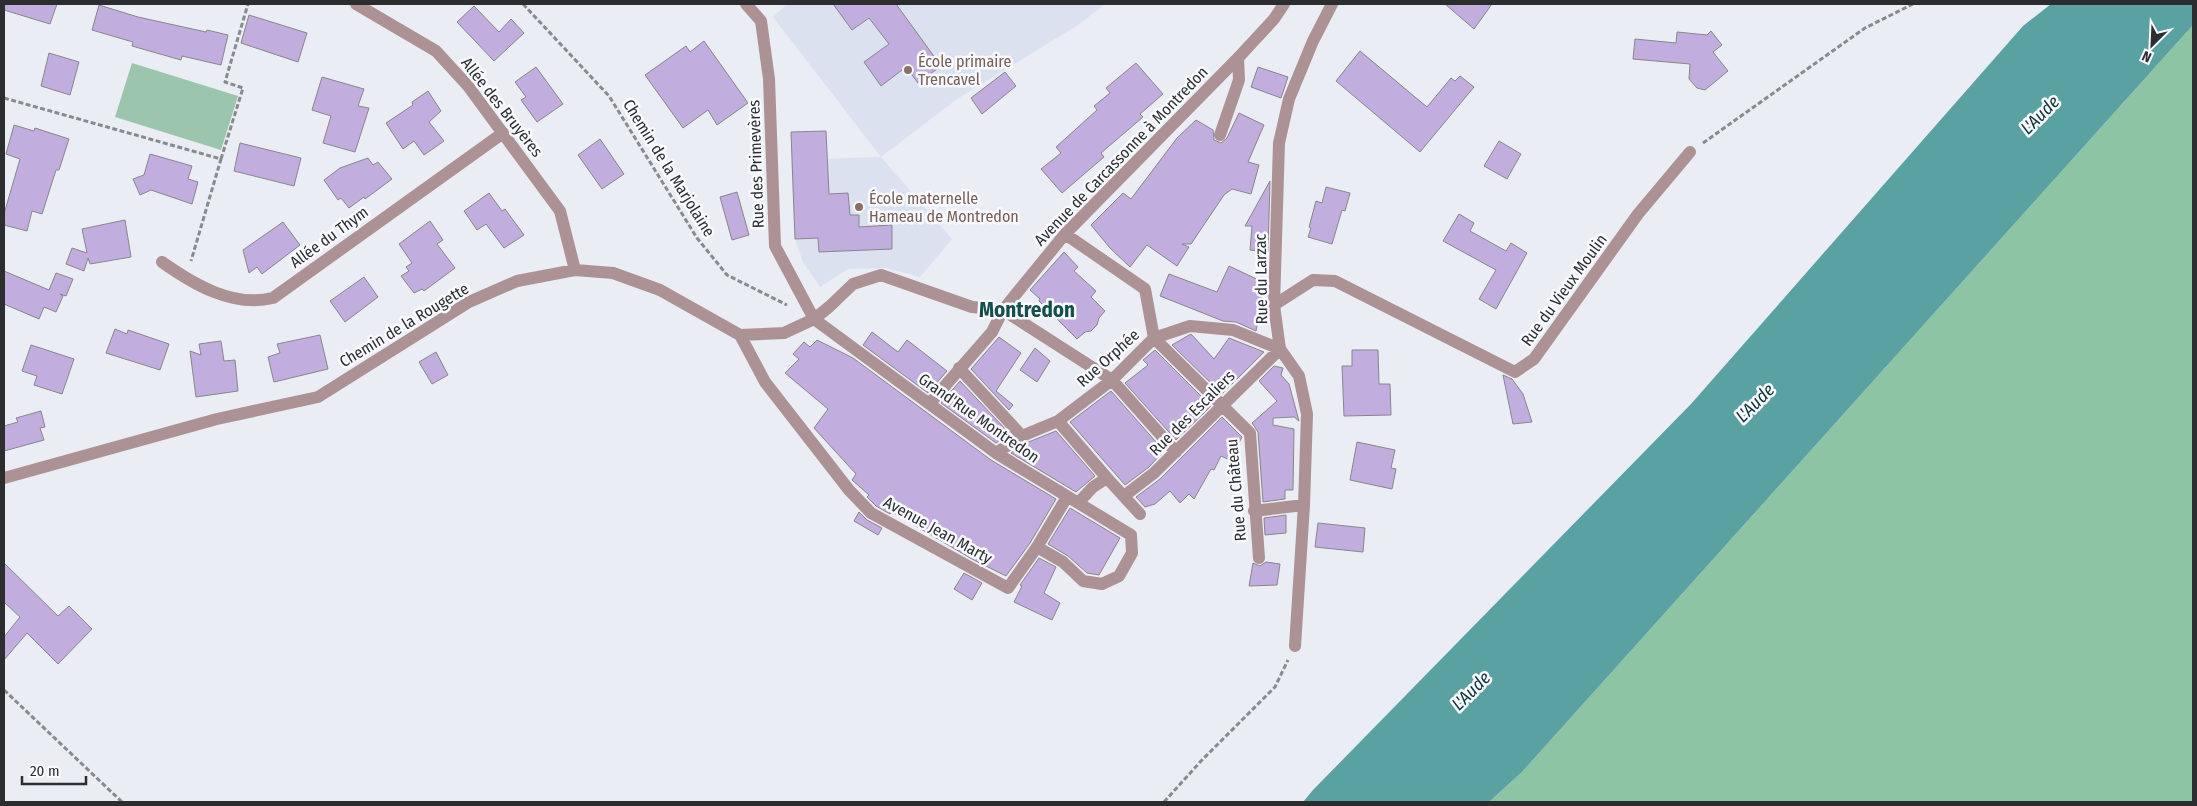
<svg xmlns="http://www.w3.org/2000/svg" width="2197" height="806" viewBox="0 0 2197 806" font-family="'Fira Sans Condensed',sans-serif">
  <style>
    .built { fill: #dbe1ee }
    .green { fill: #9cc5ad }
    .forest { fill: #8dc4a4 }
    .water { fill: #5aa2a2 }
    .building { fill: #c1adde; stroke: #88868b }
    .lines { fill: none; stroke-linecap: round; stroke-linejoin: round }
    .path { stroke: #878a8e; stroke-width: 3; stroke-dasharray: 5 2.5; stroke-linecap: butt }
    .lane { stroke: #ac9195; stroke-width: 12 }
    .street { stroke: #ac9195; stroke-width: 12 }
    .education-dot { fill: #8d6e63; stroke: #f8faff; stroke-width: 2 }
    .labels { text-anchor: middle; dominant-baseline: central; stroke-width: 5; stroke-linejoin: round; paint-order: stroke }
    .education-label { font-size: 16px; fill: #785e54; stroke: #f8faff; text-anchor: start }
    .street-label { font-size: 16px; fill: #2b2d2f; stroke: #f8faff }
    .water-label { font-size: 18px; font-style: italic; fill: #0f3434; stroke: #f8faff }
    .district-label { font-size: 21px; font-weight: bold; fill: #134f4b; stroke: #f8faff }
  </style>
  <rect width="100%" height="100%" fill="#eaedf3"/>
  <path class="built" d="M787,4H1105L1078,25L957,99L881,157L952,239L920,277L887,268L848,269L820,287L803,262L795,239L791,160L881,157L773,17Z"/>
  <path class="green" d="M132,63L238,96L221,150L115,117Z"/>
  <path class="forest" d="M2193,25V802H1489L1522,772Z"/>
  <path class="water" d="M2051,4H2193V25L1522,772L1489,802H1303L1313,790L1691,404L2023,26Z"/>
  <path class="building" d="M4,4H57L50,24L4,10Z
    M833,4H896L941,66L918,83L906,67L881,86L864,62L889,44L869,18L852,30Z
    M1445,4H1492L1474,29Z
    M99,5L138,17L206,32L207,30L228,35L221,65L182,56L181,60L132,46L133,42L92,30Z
    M474,6L499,32L511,19L524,33L494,61L457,22Z
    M249,15L307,33L298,62L241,43Z
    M1711,31L1722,45L1713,52L1728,71L1705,90L1697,88L1689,79L1690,64L1633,59L1635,39L1676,43L1677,32L1707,35Z
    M704,41L748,103L717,125L708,110L683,128L645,75L686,46L690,52Z
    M1360,51L1427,107L1451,78L1455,81L1460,76L1474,87L1420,152L1336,81Z
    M49,53L79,62L70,95L41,86Z
    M1136,63L1163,94L1140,114L1143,117L1101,153L1104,157L1062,193L1041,169L1061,153L1056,147L1097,110L1094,106L1110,93L1106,88Z
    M536,67L563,104L537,122L521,100L526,97L515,82Z
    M1258,67L1288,77L1281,98L1251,87Z
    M1005,72L1016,86L982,114L971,98Z
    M322,77L364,89L358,106L369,108L355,152L323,143L331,116L312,110Z
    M428,91L441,111L429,122L444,141L424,155L414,141L403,149L386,123L413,105L412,102Z
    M1239,113L1264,125L1248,162L1259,165L1251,194L1232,189L1224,195L1191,244H1182L1189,247L1177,266L1147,245L1130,267L1110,248L1091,225L1123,193L1131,199L1177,138L1196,120L1213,130L1214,140L1221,143L1227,138Z
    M14,125L34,131L35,128L69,139L59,170H56L42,214L32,211L27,231L4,225V214L20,159L6,154Z
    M826,131L829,194L848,193L850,215H859V227L892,225V249L819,252L818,238L795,239L791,132Z
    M600,139L624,174L602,189L578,155Z
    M1499,141L1521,154L1507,179L1484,166Z
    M240,143L301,158L294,186L234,171Z
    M150,154L192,166L188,179L198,182L192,204L151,190L140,195L133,179L144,175Z
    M368,158L373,165L378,162L392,179L365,199L364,197L349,208L341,198L338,200L324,180L340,168Z
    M1270,181L1268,252L1250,250L1252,226H1245Z
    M1326,187L1350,193L1345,211L1342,210L1332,244L1308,237L1311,228L1309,227L1316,201L1322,203Z
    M737,192L749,235L732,240L720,197Z
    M489,193L502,211L505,209L524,235L504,248L486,224L477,230L464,211Z
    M1459,214L1474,223L1470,231L1506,251L1511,243L1527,253L1496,309L1479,299L1496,270L1443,241Z
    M125,220L131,257L90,264L88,258L84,271L66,264L72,248L87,253L82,229Z
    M430,221L443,240L437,244L455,268L424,291L422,289L414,293L401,276L409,271L406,267L412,263L399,244Z
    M283,222L300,245L262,274L257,267L249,273L243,250Z
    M1064,252L1078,267L1074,271L1096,291L1091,297L1105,311L1099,318L1097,325L1091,331L1085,332L1077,339L1039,301L1040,299L1030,290Z
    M1229,266L1265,283L1256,331L1236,322L1223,321L1160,296L1169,274L1217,292Z
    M4,271L49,290L56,273L73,279L66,296L60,294L63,296L56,312L44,307L39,319L4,304Z
    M364,277L378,297L345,322L330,301Z
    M115,329L127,334L128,330L169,344L160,370L106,353Z
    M872,332L898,352L907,340L947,371L928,393L863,345Z
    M1191,334L1214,359L1229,338L1264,352L1222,394L1172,345Z
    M320,335L328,369L274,382L268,357L280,353L277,344Z
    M999,337L1021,353L996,391L1013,405L1009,410L971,369Z
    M817,340L853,358L991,460L1056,499L1030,543L1006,576L972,559L892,512L890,514L876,506L867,497L869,495L852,480L856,474L814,428L828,409L785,373L799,359L793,354L804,342L810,347Z
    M221,341L224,361L235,360L238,391L196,397L190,351L201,355L199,344Z
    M31,345L74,359L62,394L34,385L37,376L22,371Z
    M1035,348L1050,361L1037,382L1020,370Z
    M1155,350L1211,406L1176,440L1125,383L1148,365L1143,360Z
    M1352,350H1378L1379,384H1390L1391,415L1344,416L1342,366H1352Z
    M436,352L448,375L432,384L419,362Z
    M1274,366L1283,368L1281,375L1289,384L1299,421L1294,417L1273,418V425L1294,429L1293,490H1285V499L1263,502L1258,432L1252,423L1277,401L1259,381Z
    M1503,375L1512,379L1523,394L1532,422L1513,424Z
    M960,381L1010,434L996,443L941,403Z
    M1111,391L1164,451L1149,467L1125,485L1070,422Z
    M41,411L45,427L40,428L44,440L4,451V426L18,422L16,418Z
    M1222,417L1242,437L1230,460L1221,456L1214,470L1211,469L1194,499L1189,494L1180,503L1170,491L1155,504L1145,507L1136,497L1160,479Z
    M1056,431L1095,476L1076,492L1011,453L1026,443Z
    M1357,442L1395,450L1391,468L1396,469L1392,489L1350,480Z
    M1070,508L1120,538L1099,575L1087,573L1068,556L1048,544Z
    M859,512L867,520L882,528L878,535L854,521Z
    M1286,515V533L1265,535L1264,518Z
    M1318,523L1365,528L1363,552L1315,547Z
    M1039,558L1056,567L1044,593L1060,603L1052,620L1014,602L1022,586L1020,585Z
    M1266,562L1280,564L1277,585L1249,586L1253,563L1260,566Z
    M4,563L58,616L69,606L92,629L58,664L27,633L4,660V637L20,617L4,602Z
    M964,573L982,583L972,600L954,589Z"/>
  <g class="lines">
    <path class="path" d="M523,4L609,96L697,238L727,275L787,305
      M4,98L221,159L191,261
      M1703,143L1865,28L1913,4
      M221,159L243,88L225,82L248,4
      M4,690L122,802
      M1164,802L1201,761L1275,687L1288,660"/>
    <path class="lane" d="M1220,135L1239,80L1238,58
      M959,368L1022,436"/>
    <path class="street" d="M356,4L436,51L468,86L560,211L575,270
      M746,4L761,21L769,79L775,246L814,319L996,453L1131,535L1132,553L1119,576L1102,584L1083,581L1063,562L1037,547
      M1065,234L1145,289L1154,338L1250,433L1259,558
      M162,262C193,284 233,308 273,298L503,133
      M1274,305L1313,280L1335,281L1515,372L1534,359L1638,214L1690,152
      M740,335L765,382L849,490L871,513L1008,588L1037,547L1067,497
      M930,403L992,332L1003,310L1112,380L1176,452
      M1058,421L1107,478L1140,514
      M996,453L1022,436L1058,421L1112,380L1154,338L1190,326L1233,330L1280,349L1154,473L1124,496
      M4,478L217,419L318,397L469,302L517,281L575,270L613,273L660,290L740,335L784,333L814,319L829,307L853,284L881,275L972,307L1003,310L1065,234L1238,58L1274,19L1284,4
      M1079,502L1093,487L1107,478
      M1254,511L1304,505
      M1295,646L1304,505L1307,414L1299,376L1280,349L1274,305L1279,143L1289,99L1313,41L1332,4"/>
  </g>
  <g class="education-dot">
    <circle cx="908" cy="70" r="5"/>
    <circle cx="859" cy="207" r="5"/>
  </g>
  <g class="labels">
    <g class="education-label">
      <text x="918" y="61">École primaire<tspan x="918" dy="18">Trencavel</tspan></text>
      <text x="869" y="198">École maternelle<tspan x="869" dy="18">Hameau de Montredon</tspan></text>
    </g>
    <g class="street-label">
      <text transform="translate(502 107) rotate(52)">Allée des Bruyères</text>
      <text transform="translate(1121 156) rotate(-46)">Avenue de Carcassonne à Montredon</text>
      <text transform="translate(756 164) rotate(-92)">Rue des Primevères</text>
      <text transform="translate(669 168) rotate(58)">Chemin de la Marjolaine</text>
      <text transform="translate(329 237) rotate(-36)">Allée du Thym</text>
      <text transform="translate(1261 279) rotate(-91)">Rue du Larzac</text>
      <text transform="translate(1564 290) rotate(-54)">Rue du Vieux Moulin</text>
      <text transform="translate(404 325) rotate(-31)">Chemin de la Rougette</text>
      <text transform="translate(1108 358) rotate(-42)">Rue Orphée</text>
      <text transform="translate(1192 413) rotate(-45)">Rue des Escaliers</text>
      <text transform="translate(979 418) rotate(35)">Grand'Rue Montredon</text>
      <text transform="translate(1236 490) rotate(-95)">Rue du Château</text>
      <text transform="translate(938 530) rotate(29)">Avenue Jean Marty</text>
    </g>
    <g class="water-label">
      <text transform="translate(2040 115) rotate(-45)">L'Aude</text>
      <text transform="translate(1755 403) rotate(-45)">L'Aude</text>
      <text transform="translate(1471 691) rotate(-45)">L'Aude</text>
    </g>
    <g class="district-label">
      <text x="1027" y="310">Montredon</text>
    </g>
  </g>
  <rect width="2197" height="806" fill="none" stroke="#2b2d2f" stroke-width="10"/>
  <g transform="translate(2152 45) rotate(204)" stroke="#f8faff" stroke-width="4" paint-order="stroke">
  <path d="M0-4L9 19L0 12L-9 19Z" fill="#2b2d2f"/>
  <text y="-8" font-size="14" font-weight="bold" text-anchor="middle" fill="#2b2d2f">N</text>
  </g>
  <path d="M22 776v8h64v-8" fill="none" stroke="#2b2d2f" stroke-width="2.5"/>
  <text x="30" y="776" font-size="15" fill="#2b2d2f" stroke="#f8faff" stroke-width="4" paint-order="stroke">20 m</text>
</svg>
